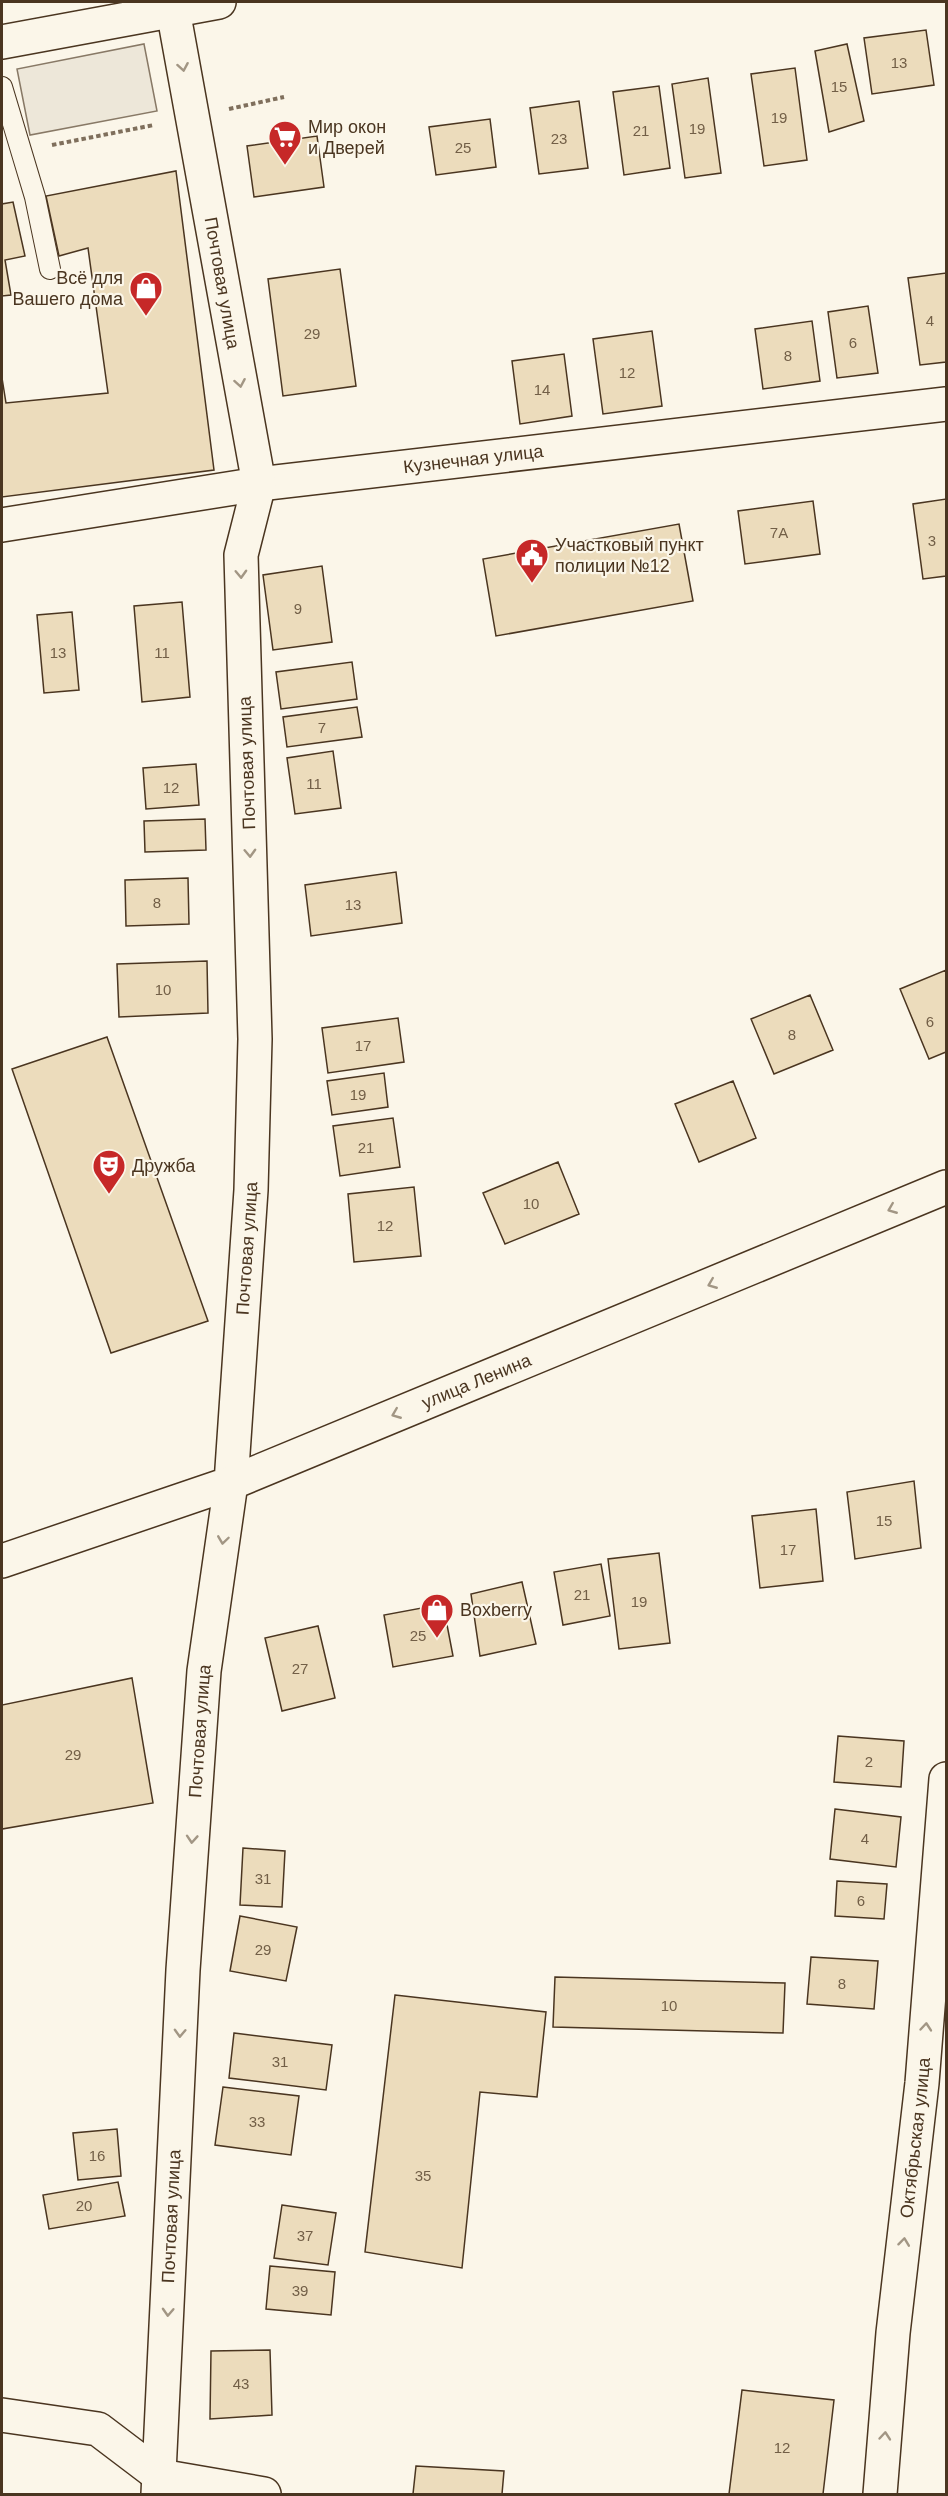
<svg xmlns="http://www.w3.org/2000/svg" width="948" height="2496" viewBox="0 0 948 2496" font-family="Helvetica,sans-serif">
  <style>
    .parking { fill: #ede7d9; stroke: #887966; stroke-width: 1.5 }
    .building { fill: #ecdcbc; stroke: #4a3520; stroke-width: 1.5 }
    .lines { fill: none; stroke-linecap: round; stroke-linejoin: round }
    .lane-casing { stroke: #4a3520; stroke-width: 22 }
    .street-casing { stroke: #4a3520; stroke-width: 36 }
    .secondary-casing { stroke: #4a3520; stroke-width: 36 }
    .path { stroke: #7f6f5c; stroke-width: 4; stroke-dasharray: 4.5 3; stroke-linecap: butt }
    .lane { stroke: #fbf6e9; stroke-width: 20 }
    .street { stroke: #fbf6e9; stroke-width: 33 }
    .secondary { stroke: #fbf6e9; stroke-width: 33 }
    .oneway { stroke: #a29684 }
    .labels { text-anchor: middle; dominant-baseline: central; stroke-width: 4.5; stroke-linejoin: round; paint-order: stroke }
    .number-label { font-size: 15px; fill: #725f47 }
    .poi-label { font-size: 18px; fill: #4a3520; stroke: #fbf6e9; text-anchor: start }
    .street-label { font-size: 18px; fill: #4a3520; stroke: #fbf6e9 }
  </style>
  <rect width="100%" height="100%" fill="#fbf6e9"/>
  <path class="parking" d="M144,44L157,111L30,135L17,69Z"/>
  <path class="building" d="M926,30L934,85L872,94L864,38Z
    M847,44L864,121L829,132L815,51Z
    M795,68L807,160L764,166L751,74Z
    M708,78L721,173L685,178L672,84Z
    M659,86L670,168L624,175L613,92Z
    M579,101L588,168L539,174L530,108Z
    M490,119L496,167L436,175L429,127Z
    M317,136L324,187L254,197L247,146Z
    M176,171L214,470L2,497V378L6,403L108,393L88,248L59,256L46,196Z
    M13,202L25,256L5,260L11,295L2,296V204Z
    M340,269L356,386L283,396L268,279Z
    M946,273V362L920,365L908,278Z
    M868,306L878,373L837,378L828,312Z
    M812,321L820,381L763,389L755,329Z
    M652,331L662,406L603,414L593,339Z
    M564,354L572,416L520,424L512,361Z
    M946,499V576L923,579L913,504Z
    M813,501L820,554L745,564L738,511Z
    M679,524L693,601L496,636L483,559Z
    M322,566L332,642L273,650L263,575Z
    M182,602L190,697L142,702L134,606Z
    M72,612L79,690L44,693L37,615Z
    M352,662L357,699L281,709L276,672Z
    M357,707L362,737L287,747L283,717Z
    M333,751L341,808L295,814L287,758Z
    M196,764L199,805L146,809L143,768Z
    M205,819L206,850L145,852L144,821Z
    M396,872L402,923L311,936L305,885Z
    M188,878L189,924L126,926L125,880Z
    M207,961L208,1013L119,1017L117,964Z
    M946,970V1052L929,1059L900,989Z
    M810,995L833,1050L774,1074L751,1019Z
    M398,1018L404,1062L328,1073L322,1028Z
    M107,1037L208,1321L111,1353L12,1069Z
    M384,1073L388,1107L332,1115L327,1081Z
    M733,1081L756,1138L699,1162L675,1104Z
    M393,1118L400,1167L340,1176L333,1126Z
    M558,1162L579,1214L505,1244L483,1193Z
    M414,1187L421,1256L354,1262L348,1194Z
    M914,1481L921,1548L855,1559L847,1492Z
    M816,1509L823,1581L760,1588L752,1516Z
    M659,1553L670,1643L619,1649L608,1559Z
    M601,1564L610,1616L563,1625L554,1572Z
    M522,1582L536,1644L480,1656L471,1594Z
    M443,1604L453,1656L393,1667L384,1615Z
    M318,1626L335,1698L282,1711L265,1638Z
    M132,1678L153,1803L2,1829V1705Z
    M838,1736L904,1741L901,1787L834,1782Z
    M835,1809L901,1817L896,1867L830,1859Z
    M243,1848L285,1851L282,1907L240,1905Z
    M837,1881L887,1884L884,1919L835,1916Z
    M240,1916L297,1927L286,1981L230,1971Z
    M811,1957L878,1961L874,2009L807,2004Z
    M555,1977L785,1983L783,2033L553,2027Z
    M395,1995L546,2012L537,2097L480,2092L462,2268L365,2252Z
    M234,2033L332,2045L326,2090L229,2078Z
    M223,2087L299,2096L291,2155L215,2145Z
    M117,2129L121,2176L78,2180L73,2133Z
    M118,2182L125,2216L49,2229L43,2195Z
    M282,2205L336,2213L328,2265L274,2258Z
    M270,2266L335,2272L331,2315L266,2309Z
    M270,2350L272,2415L210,2419L211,2351Z
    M742,2390L834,2400L823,2494H729Z
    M416,2466L504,2471L502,2494H413Z"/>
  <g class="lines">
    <g class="lane-casing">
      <path id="lane" d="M2,87L35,197L50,269"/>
    </g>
    <g class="street-casing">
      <g id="street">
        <path id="s1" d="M2,525L259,484L946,404"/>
        <path id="s2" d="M2,1561L231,1483L251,1190L255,1039L241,555L259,484L173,10"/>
        <path d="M2,2415L98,2429L160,2476L264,2494"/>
      </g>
    </g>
    <g class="secondary-casing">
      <g id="secondary">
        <path d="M2,42L219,2"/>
        <path id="s3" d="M158,2494L183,1970L204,1671L231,1483L946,1187"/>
        <path id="s4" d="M880,2494L893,2333L922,2083L946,1779"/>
      </g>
    </g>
    <path class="path" d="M229,109L284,97
      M52,145L154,125"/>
    <use href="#lane" class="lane"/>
    <use href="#street" class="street"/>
    <use href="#secondary" class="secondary"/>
  </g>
  <defs><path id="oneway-chevron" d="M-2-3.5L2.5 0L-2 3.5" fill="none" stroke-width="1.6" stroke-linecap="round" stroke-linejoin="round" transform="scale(1.5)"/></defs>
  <g class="oneway">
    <use href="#oneway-chevron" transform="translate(183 67) rotate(80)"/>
    <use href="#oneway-chevron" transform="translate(240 383) rotate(80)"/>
    <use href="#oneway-chevron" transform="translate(241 574) rotate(88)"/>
    <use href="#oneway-chevron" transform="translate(250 853) rotate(88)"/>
    <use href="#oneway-chevron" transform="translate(892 1209) rotate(158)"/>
    <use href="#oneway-chevron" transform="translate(712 1284) rotate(158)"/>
    <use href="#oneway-chevron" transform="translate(396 1414) rotate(158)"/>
    <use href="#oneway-chevron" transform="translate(223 1540) rotate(98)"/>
    <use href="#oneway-chevron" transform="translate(192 1839) rotate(94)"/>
    <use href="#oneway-chevron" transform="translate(926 2027) rotate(-85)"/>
    <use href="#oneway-chevron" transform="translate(180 2033) rotate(92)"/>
    <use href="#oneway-chevron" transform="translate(904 2242) rotate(-83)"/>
    <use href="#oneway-chevron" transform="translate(168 2312) rotate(93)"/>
    <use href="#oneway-chevron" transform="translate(885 2436) rotate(-85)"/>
  </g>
  <defs>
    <g id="supermarket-pin" transform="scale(1.725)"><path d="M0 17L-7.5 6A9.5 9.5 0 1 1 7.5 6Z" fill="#c62828" stroke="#fbf6e9"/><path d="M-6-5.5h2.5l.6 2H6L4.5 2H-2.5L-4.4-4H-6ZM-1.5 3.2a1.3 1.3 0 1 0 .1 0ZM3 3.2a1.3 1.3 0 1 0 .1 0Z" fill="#fff"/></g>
    <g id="shop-pin" transform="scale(1.725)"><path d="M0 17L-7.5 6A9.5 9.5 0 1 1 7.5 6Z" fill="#c62828" stroke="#fbf6e9"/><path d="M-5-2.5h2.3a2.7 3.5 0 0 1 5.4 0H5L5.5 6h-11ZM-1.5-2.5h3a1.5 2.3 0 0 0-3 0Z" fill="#fff"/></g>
    <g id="civic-pin" transform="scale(1.725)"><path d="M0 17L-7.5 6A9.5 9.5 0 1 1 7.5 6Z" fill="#c62828" stroke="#fbf6e9"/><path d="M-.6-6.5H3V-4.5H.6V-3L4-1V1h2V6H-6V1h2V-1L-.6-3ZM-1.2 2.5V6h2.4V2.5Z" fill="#fff"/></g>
    <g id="theatre-pin" transform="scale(1.725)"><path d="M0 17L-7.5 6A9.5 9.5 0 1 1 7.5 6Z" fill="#c62828" stroke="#fbf6e9"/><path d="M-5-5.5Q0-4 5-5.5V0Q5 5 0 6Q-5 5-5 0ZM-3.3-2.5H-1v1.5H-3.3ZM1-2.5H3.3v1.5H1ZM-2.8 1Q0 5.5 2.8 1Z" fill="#fff"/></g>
  </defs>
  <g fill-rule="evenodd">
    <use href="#supermarket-pin" x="285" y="137"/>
    <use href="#shop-pin" x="146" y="288"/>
    <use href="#civic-pin" x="532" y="555"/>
    <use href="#theatre-pin" x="109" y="1166"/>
    <use href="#shop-pin" x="437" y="1610"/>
  </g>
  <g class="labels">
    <g class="number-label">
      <text x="899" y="62">13</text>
      <text x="839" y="86">15</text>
      <text x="779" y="117">19</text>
      <text x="697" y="128">19</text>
      <text x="641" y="130">21</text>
      <text x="559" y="138">23</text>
      <text x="463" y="147">25</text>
      <text x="930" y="320">4</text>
      <text x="312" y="333">29</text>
      <text x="853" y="342">6</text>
      <text x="788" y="355">8</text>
      <text x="627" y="372">12</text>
      <text x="542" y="389">14</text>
      <text x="779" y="532">7А</text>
      <text x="932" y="540">3</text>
      <text x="298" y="608">9</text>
      <text x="58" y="652">13</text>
      <text x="162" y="652">11</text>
      <text x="322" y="727">7</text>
      <text x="314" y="783">11</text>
      <text x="171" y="787">12</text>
      <text x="157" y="902">8</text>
      <text x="353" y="904">13</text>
      <text x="163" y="989">10</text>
      <text x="930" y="1021">6</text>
      <text x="792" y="1034">8</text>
      <text x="363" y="1045">17</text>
      <text x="358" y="1094">19</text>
      <text x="366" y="1147">21</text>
      <text x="531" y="1203">10</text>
      <text x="385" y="1225">12</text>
      <text x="884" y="1520">15</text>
      <text x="788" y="1549">17</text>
      <text x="582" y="1594">21</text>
      <text x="639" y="1601">19</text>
      <text x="418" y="1635">25</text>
      <text x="300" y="1668">27</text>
      <text x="73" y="1754">29</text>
      <text x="869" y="1761">2</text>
      <text x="865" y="1838">4</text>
      <text x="263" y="1878">31</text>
      <text x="861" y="1900">6</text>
      <text x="263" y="1949">29</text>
      <text x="842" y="1983">8</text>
      <text x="669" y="2005">10</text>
      <text x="280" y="2061">31</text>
      <text x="257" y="2121">33</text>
      <text x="97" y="2155">16</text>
      <text x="423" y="2175">35</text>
      <text x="84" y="2205">20</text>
      <text x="305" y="2235">37</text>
      <text x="300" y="2290">39</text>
      <text x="241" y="2383">43</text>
      <text x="782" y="2447">12</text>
    </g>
    <g class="poi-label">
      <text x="308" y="127">Мир окон<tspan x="308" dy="21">и Дверей</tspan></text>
      <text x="123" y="278" text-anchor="end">Всё для<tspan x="123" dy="21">Вашего дома</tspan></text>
      <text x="555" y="545">Участковый пункт<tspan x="555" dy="21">полиции №12</tspan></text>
      <text x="132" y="1166">Дружба</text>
      <text x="460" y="1610">Boxberry</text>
    </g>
    <g class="street-label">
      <text transform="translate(222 283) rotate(80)">Почтовая улица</text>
      <text stroke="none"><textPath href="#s1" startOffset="476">Кузнечная улица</textPath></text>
      <text transform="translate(247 763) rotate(-92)">Почтовая улица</text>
      <text stroke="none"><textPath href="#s2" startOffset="477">Почтовая улица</textPath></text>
      <text stroke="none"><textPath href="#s3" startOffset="1280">улица Ленина</textPath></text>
      <text stroke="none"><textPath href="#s3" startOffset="764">Почтовая улица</textPath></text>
      <text stroke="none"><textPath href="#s4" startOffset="358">Октябрьская улица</textPath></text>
      <text stroke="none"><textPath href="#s3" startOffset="278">Почтовая улица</textPath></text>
    </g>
  </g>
  <rect width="948" height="2496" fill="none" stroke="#4a3520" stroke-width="6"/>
</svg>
